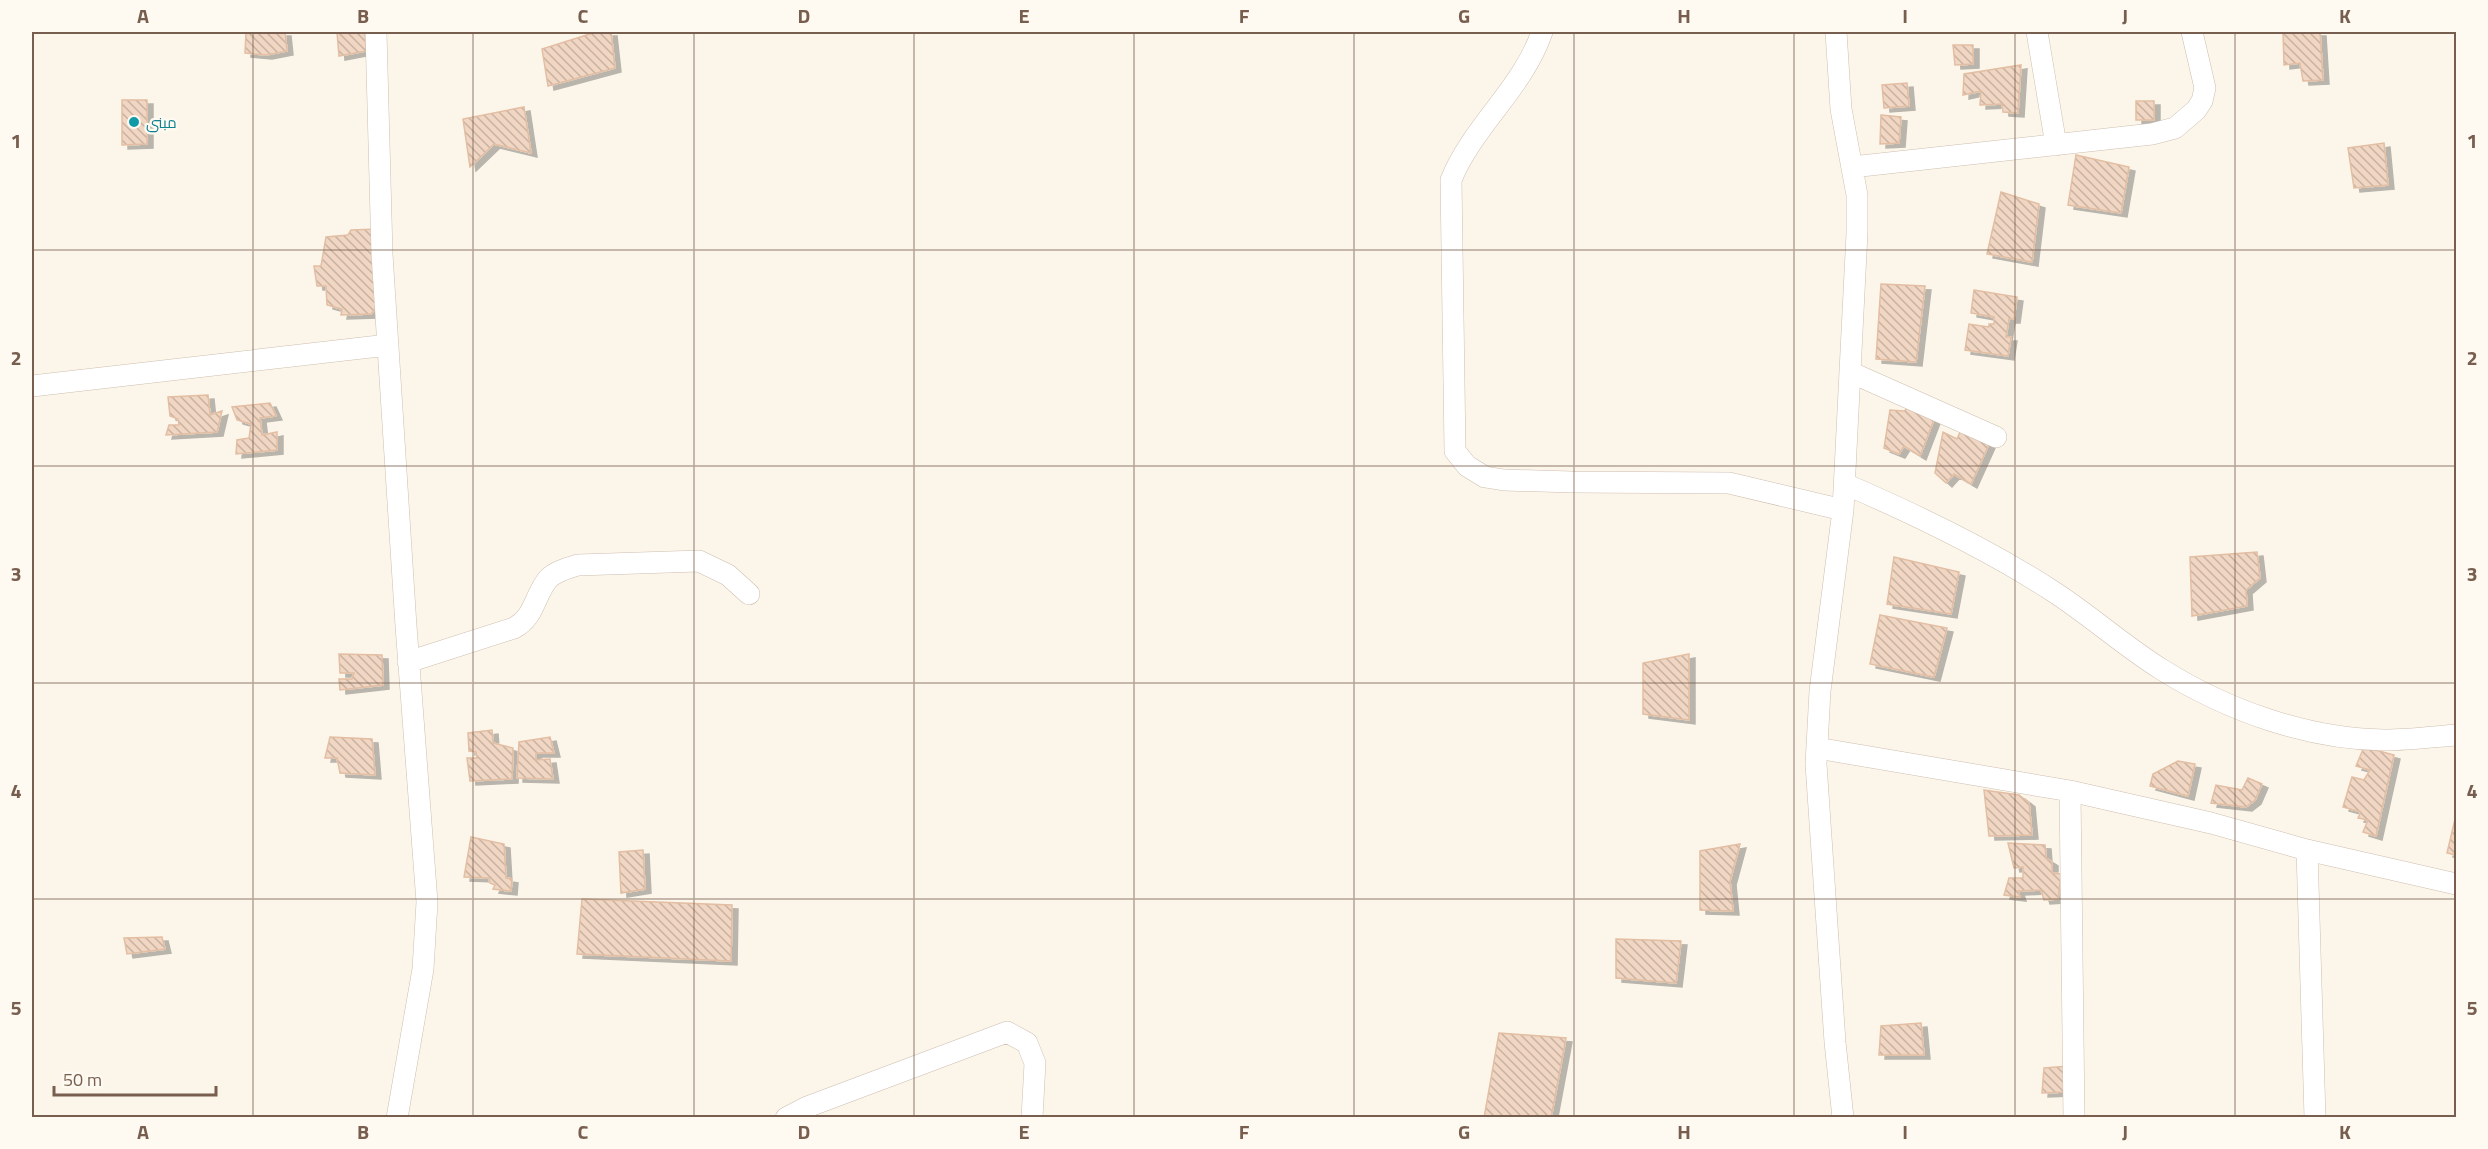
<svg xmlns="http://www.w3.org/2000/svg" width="2488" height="1149" viewBox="0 0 2488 1149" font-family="'Titillium Web',Cairo,sans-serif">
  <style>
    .building { fill: url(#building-back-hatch); stroke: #e3bea3; stroke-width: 1.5; filter: url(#shadow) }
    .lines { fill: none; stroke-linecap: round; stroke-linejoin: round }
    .minor-casing { stroke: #cebeb0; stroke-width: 22 }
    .minor { stroke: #fff; stroke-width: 21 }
    .grid { fill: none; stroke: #775e4e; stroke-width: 1.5; stroke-opacity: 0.55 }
    .culture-dot { fill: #0f9aa8; stroke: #fefaf1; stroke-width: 2 }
    .labels { text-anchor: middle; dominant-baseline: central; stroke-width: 4.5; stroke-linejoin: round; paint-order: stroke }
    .culture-label { font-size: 15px; fill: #0d838f; stroke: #fefaf1; text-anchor: start }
    .neatline { fill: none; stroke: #775e4e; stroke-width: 2 }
    .grid-label { font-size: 20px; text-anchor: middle; font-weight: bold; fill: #775e4e }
  </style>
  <defs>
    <pattern id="building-back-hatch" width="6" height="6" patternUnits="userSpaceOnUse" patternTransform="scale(1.5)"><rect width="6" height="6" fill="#f1d7c3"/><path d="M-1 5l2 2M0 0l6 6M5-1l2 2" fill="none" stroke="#c8b2a1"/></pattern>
    <filter id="shadow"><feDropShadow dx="6" dy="4" stdDeviation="0" flood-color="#0004"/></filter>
  </defs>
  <rect width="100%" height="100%" fill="#fcf6ea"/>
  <path class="building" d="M246,32H285L287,51L266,55L245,53Z
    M337,32H369L365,34L366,51L339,56Z
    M596,32H611L615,68L548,86L542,49Z
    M2283,32H2320L2323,80L2303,81L2300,63L2284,65Z
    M1953,45H1973V64L1955,65Z
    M2021,65L2018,113L2003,112L2002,104L1980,105L1981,91L1963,95L1964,74Z
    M1907,83L1909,106L1884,108L1882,85Z
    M122,100H147V144L122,145Z
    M2136,101H2154V120H2136Z
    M524,107L531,153L494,144L470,167L463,119Z
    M1881,115L1901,117L1899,143L1880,144Z
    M2384,143L2388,185L2354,188L2348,148Z
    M2076,155L2129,167L2121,213L2068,205Z
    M2001,192L2039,204L2032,262L1987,254Z
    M378,229L379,305L371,314L341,315L342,309L327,305L326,286H317L314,266H321L326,237L348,235L351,230Z
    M1881,284L1925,286L1916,362L1876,359Z
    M1974,290L2017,297L2014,319H2009L2006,337H2011L2008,356L1965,350L1969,324L1989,327V324H1994V317L1971,313Z
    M208,395L210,415L222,411L217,432L166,435L169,425H179L178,419L170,416L168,397Z
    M270,403L276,416L260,418L262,435L277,432V450L236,454L237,440L249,438L251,424L237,420L232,407Z
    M1910,406L1935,417L1920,456L1904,446L1899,454L1884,448L1890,410L1904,411Z
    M1961,430L1990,442L1971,484L1954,474L1946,483L1935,473L1943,432L1957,439Z
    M2257,552L2260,578L2246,590L2247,606L2192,616L2190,557Z
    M1894,557L1959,572L1951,614L1887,604Z
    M1880,615L1947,628L1934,677L1870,664Z
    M339,654L382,655L383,685L340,690L339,679H352L354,673H340Z
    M1689,654V720L1643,714V663Z
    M492,730L493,743L513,748L512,779L470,781L467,758H477L476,752L469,751L468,733Z
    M330,737L372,739L375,775L340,773L337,758H325Z
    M550,737L554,753H536V760L550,759L553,779L517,778L519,742Z
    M2364,747L2394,755L2376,836L2363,832L2368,820L2358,818L2361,812L2343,807L2352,777L2364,780L2370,770L2356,766Z
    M2178,761L2195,764L2188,796L2150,786L2153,774Z
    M2248,778L2262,784L2255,800L2246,807L2211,803L2216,785L2242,790Z
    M1984,790L2019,795L2029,803L2032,835L1989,836Z
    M2456,815V855L2447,853Z
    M471,837L504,844L506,878L512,879L511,891L493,889L495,885L490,883L489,878L464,877Z
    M2008,843L2045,845L2046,858L2052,862V873L2061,874L2058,899L2044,900L2041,890L2018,891L2020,897L2004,895L2009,878H2023V867L2014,868Z
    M1740,844L1730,881L1733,911L1700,910V851Z
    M643,850L645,889L621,893L619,852Z
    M582,899L732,905L731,961L577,954Z
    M162,937L165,949L127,954L124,938Z
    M1616,939L1681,941L1676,983L1616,978Z
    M1921,1023L1924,1055H1879L1881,1026Z
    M1499,1033L1566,1038L1551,1118H1484Z
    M2069,1066L2065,1092L2042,1093L2044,1068Z"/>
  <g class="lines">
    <g class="minor-casing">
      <path id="minor" d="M376,32L382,254L406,626L427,902L423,969L397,1118
        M1542,32C1523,88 1472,127 1451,180L1455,451L1467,466L1485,477L1504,480L1572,482L1729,483L1843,510
        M1836,32L1841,109L1857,195V233L1843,510L1820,691L1816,764L1835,1042L1843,1118
        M2037,32L2056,145
        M1852,167L2152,134L2175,128L2196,110L2202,101L2205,88L2192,32
        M1850,372L1996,437
        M32,386L388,345
        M1845,484C1917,515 1988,549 2054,592C2091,616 2124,646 2161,669C2226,710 2307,739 2384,740C2408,740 2433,737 2456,735
        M408,662L514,628C535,617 534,596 548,579C556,571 568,568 578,565L699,561L728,575L749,594
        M1817,748L2070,791L2211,823L2307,850L2456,884
        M2070,791L2074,1118
        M2307,850L2315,1118
        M786,1118L807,1107L1007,1032L1027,1043L1035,1063L1032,1118"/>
    </g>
    <use href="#minor" class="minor"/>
  </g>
  <path class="grid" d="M253,32V1118M473,32V1118M694,32V1118M914,32V1118M1134,32V1118M1354,32V1118M1574,32V1118M1794,32V1118M2015,32V1118M2235,32V1118M32,250H2456M32,466H2456M32,683H2456M32,899H2456"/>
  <circle class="culture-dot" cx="134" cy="122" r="6"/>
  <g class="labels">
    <g class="culture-label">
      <text x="146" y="122">مبنى</text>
    </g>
  </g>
  <rect width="2488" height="1149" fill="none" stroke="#fefaf1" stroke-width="66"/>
  <path d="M54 1086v9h162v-9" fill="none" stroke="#775e4e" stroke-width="3"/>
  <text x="63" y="1086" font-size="18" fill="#775e4e" stroke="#fefaf1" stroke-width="4.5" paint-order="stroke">50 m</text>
  <rect x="33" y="33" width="2422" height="1083" class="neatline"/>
  <g class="grid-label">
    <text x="143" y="23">A</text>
    <text x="363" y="23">B</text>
    <text x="583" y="23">C</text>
    <text x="804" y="23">D</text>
    <text x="1024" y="23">E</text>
    <text x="1244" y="23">F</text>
    <text x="1464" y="23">G</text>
    <text x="1684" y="23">H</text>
    <text x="1905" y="23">I</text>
    <text x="2125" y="23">J</text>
    <text x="2345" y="23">K</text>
    <text x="16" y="148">1</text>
    <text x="2472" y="148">1</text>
    <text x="16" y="365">2</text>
    <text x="2472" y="365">2</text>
    <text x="16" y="581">3</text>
    <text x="2472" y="581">3</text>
    <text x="16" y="798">4</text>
    <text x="2472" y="798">4</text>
    <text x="16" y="1015">5</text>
    <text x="2472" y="1015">5</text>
    <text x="143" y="1139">A</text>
    <text x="363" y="1139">B</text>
    <text x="583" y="1139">C</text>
    <text x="804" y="1139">D</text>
    <text x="1024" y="1139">E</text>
    <text x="1244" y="1139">F</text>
    <text x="1464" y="1139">G</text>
    <text x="1684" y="1139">H</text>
    <text x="1905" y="1139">I</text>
    <text x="2125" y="1139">J</text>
    <text x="2345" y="1139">K</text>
  </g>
</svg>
